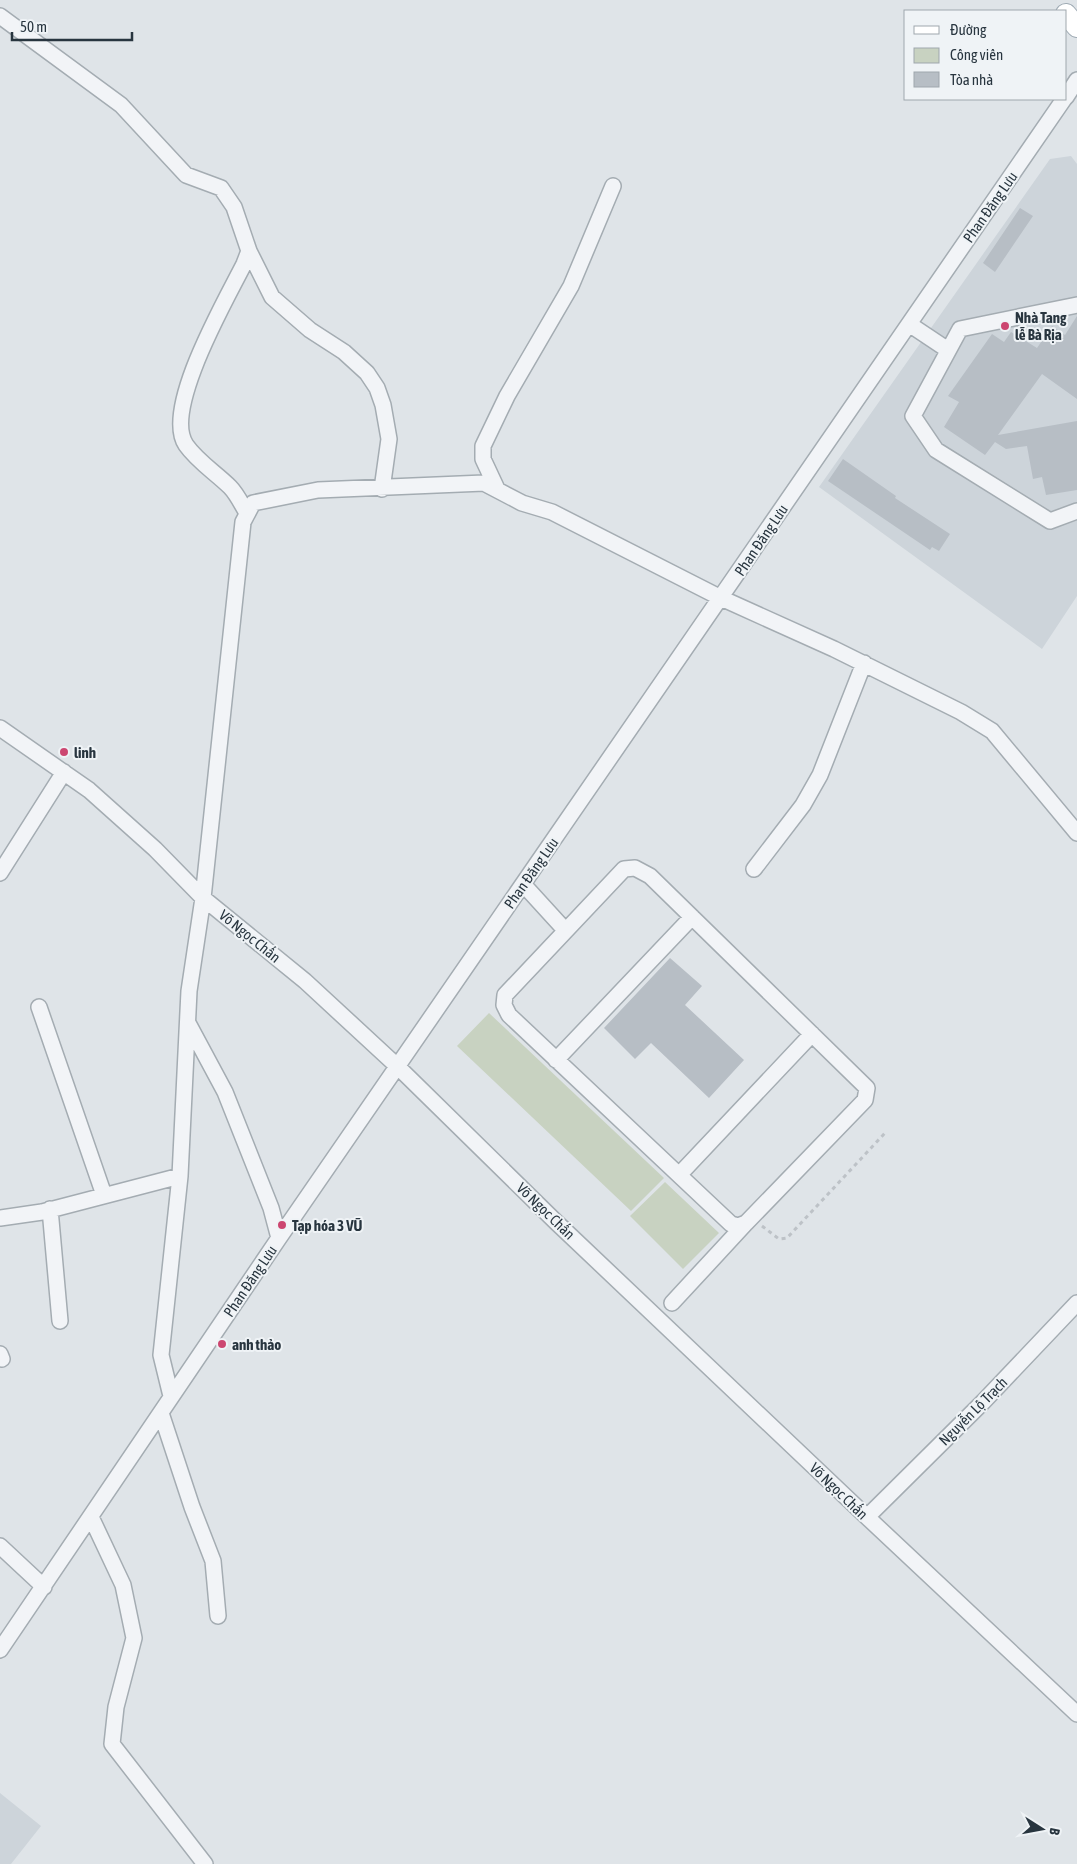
<svg xmlns="http://www.w3.org/2000/svg" width="1077" height="1864" viewBox="0 0 1077 1864" font-family="'Asap Condensed',sans-serif">
  <style>
    .built { fill: #cdd4da }
    .green { fill: #c8d2c1 }
    .building { fill: #b7bec5 }
    .lines { fill: none; stroke-linecap: round; stroke-linejoin: round }
    .minor-casing { stroke: #a4acb2; stroke-width: 18 }
    .major-casing { stroke: #9fabb4; stroke-width: 22 }
    .path { stroke: #bdc2c7; stroke-width: 3; stroke-dasharray: 4 4; stroke-linecap: butt }
    .minor { stroke: #f2f4f7; stroke-width: 15 }
    .major { stroke: #fff; stroke-width: 20 }
    .poi-dot { fill: #cc4670; stroke: #eff3f6; stroke-width: 2 }
    .labels { text-anchor: middle; dominant-baseline: central; stroke-width: 4; stroke-linejoin: round; paint-order: stroke }
    .street-label { font-size: 15px; fill: #28353f; stroke: #eff3f6 }
    .poi-label { font-size: 15px; font-weight: bold; fill: #28353f; stroke: #eff3f6; text-anchor: start }
  </style>
  <rect width="100%" height="100%" fill="#dfe4e8"/>
  <path class="built" d="M1071,156L1077,164V596L1042,649L819,487L1050,159Z
    M0,1793L41,1826L11,1864H0Z"/>
  <path class="green" d="M489,1013L664,1178L631,1211L457,1046Z
    M665,1182L719,1233L683,1269L630,1216Z"/>
  <path class="building" d="M1020,208L1033,216L995,272L983,263Z
    M1077,316V399L1042,374L998,435L1077,421V490L1046,495L1042,477L1033,479L1027,446L1006,449L995,442L985,455L944,427L959,402L948,396L992,334L1004,342L1011,332L1037,348L1052,326L1065,335Z
    M843,459L896,496L895,498L950,534L939,551L932,547L930,550L828,481Z
    M670,958L702,986L685,1005L744,1060L709,1098L651,1043L635,1059L604,1028Z"/>
  <g class="lines">
    <g class="minor-casing">
      <path id="minor" d="M0,16L121,105L186,175L221,188L234,207L249,251L244,264C226,300 162,410 186,445C198,462 216,473 230,487C237,494 242,505 247,513
        M1066,97L1077,80
        M249,251L272,297L310,330L344,352L367,373L377,388L383,405L389,439L382,489
        M1077,305L960,329L913,416L936,450L1050,521L1077,511
        M909,324L948,350
        M497,489L483,459V446L507,396L571,286L613,186
        M0,728L89,790L155,849L203,898L305,981L397,1066L556,1222L867,1517L1077,1714
        M635,868L650,876L867,1088L865,1100L746,1223L738,1226L731,1224L509,1015L504,1005L505,995L624,869Z
        M754,869L803,805L820,775L864,663
        M0,873L64,772
        M523,884L565,930
        M39,1007L104,1195
        M188,1023L225,1092L271,1208L279,1238
        M556,1060L692,917
        M679,1175L812,1034
        M50,1209L60,1321
        M0,1218L42,1212L180,1176
        M672,1303L746,1223
        M0,1354L2,1359
        M171,1396L161,1355L180,1176L189,991L203,898L243,522L253,503L318,490L484,483L522,503L552,512L721,598L834,649L961,712L992,731L1077,833
        M161,1413L192,1507L213,1561L218,1616
        M91,1517L123,1585L134,1638L116,1707L112,1744L205,1864
        M867,1517L983,1402L1077,1303
        M0,1546L44,1587
        M0,1650L279,1238L1064,99"/>
    </g>
    <g class="major-casing">
      <path id="major" d="M1066,14L1077,27"/>
    </g>
    <path class="path" d="M762,1226L779,1239L787,1238L885,1133"/>
    <use href="#minor" class="minor"/>
    <use href="#major" class="major"/>
  </g>
  <g class="poi-dot">
    <circle cx="1005" cy="326" r="5"/>
    <circle cx="64" cy="752" r="5"/>
    <circle cx="282" cy="1225" r="5"/>
    <circle cx="222" cy="1344" r="5"/>
  </g>
  <g class="labels">
    <g class="street-label">
      <text transform="translate(990 207) rotate(-55)">Phan Đăng Lưu</text>
      <text transform="translate(761 540) rotate(-56)">Phan Đăng Lưu</text>
      <text transform="translate(531 873) rotate(-55)">Phan Đăng Lưu</text>
      <text transform="translate(250 936) rotate(39)">Võ Ngọc Chấn</text>
      <text transform="translate(546 1211) rotate(44)">Võ Ngọc Chấn</text>
      <text transform="translate(250 1281) rotate(-56)">Phan Đăng Lưu</text>
      <text transform="translate(973 1411) rotate(-45)">Nguyễn Lộ Trạch</text>
      <text transform="translate(839 1491) rotate(44)">Võ Ngọc Chấn</text>
    </g>
    <g class="poi-label">
      <text x="1015" y="317">Nhà Tang<tspan x="1015" dy="17">lễ Bà Rịa</tspan></text>
      <text x="74" y="752">linh</text>
      <text x="292" y="1225">Tạp hóa 3 VŨ</text>
      <text x="232" y="1344">anh thảo</text>
    </g>
  </g>
  <rect x="904" y="10" width="162" height="90" fill="#eff3f6" stroke="#9fa7ad"/>
  <rect x="914" y="26" width="25" height="8" fill="#ffffff" stroke="#9fa7ad"/>
  <text x="950" y="35" font-size="15" fill="#28353f">Đường</text>
  <rect x="914" y="48" width="25" height="15" fill="#c8d2c1" stroke="#9fa7ad"/>
  <text x="950" y="60" font-size="15" fill="#28353f">Công viên</text>
  <rect x="914" y="72" width="25" height="15" fill="#b7bec5" stroke="#9fa7ad"/>
  <text x="950" y="85" font-size="15" fill="#28353f">Tòa nhà</text>
  <g transform="translate(1042 1829) rotate(101)" stroke="#eff3f6" stroke-width="4" paint-order="stroke">
  <path d="M0-4L9 19L0 12L-9 19Z" fill="#28353f"/>
  <text y="-8" font-size="14" font-weight="bold" text-anchor="middle" fill="#28353f">B</text>
  </g>
  <path d="M12 32v8h120v-8" fill="none" stroke="#28353f" stroke-width="2.5"/>
  <text x="20" y="32" font-size="15" fill="#28353f" stroke="#eff3f6" stroke-width="4" paint-order="stroke">50 m</text>
</svg>
